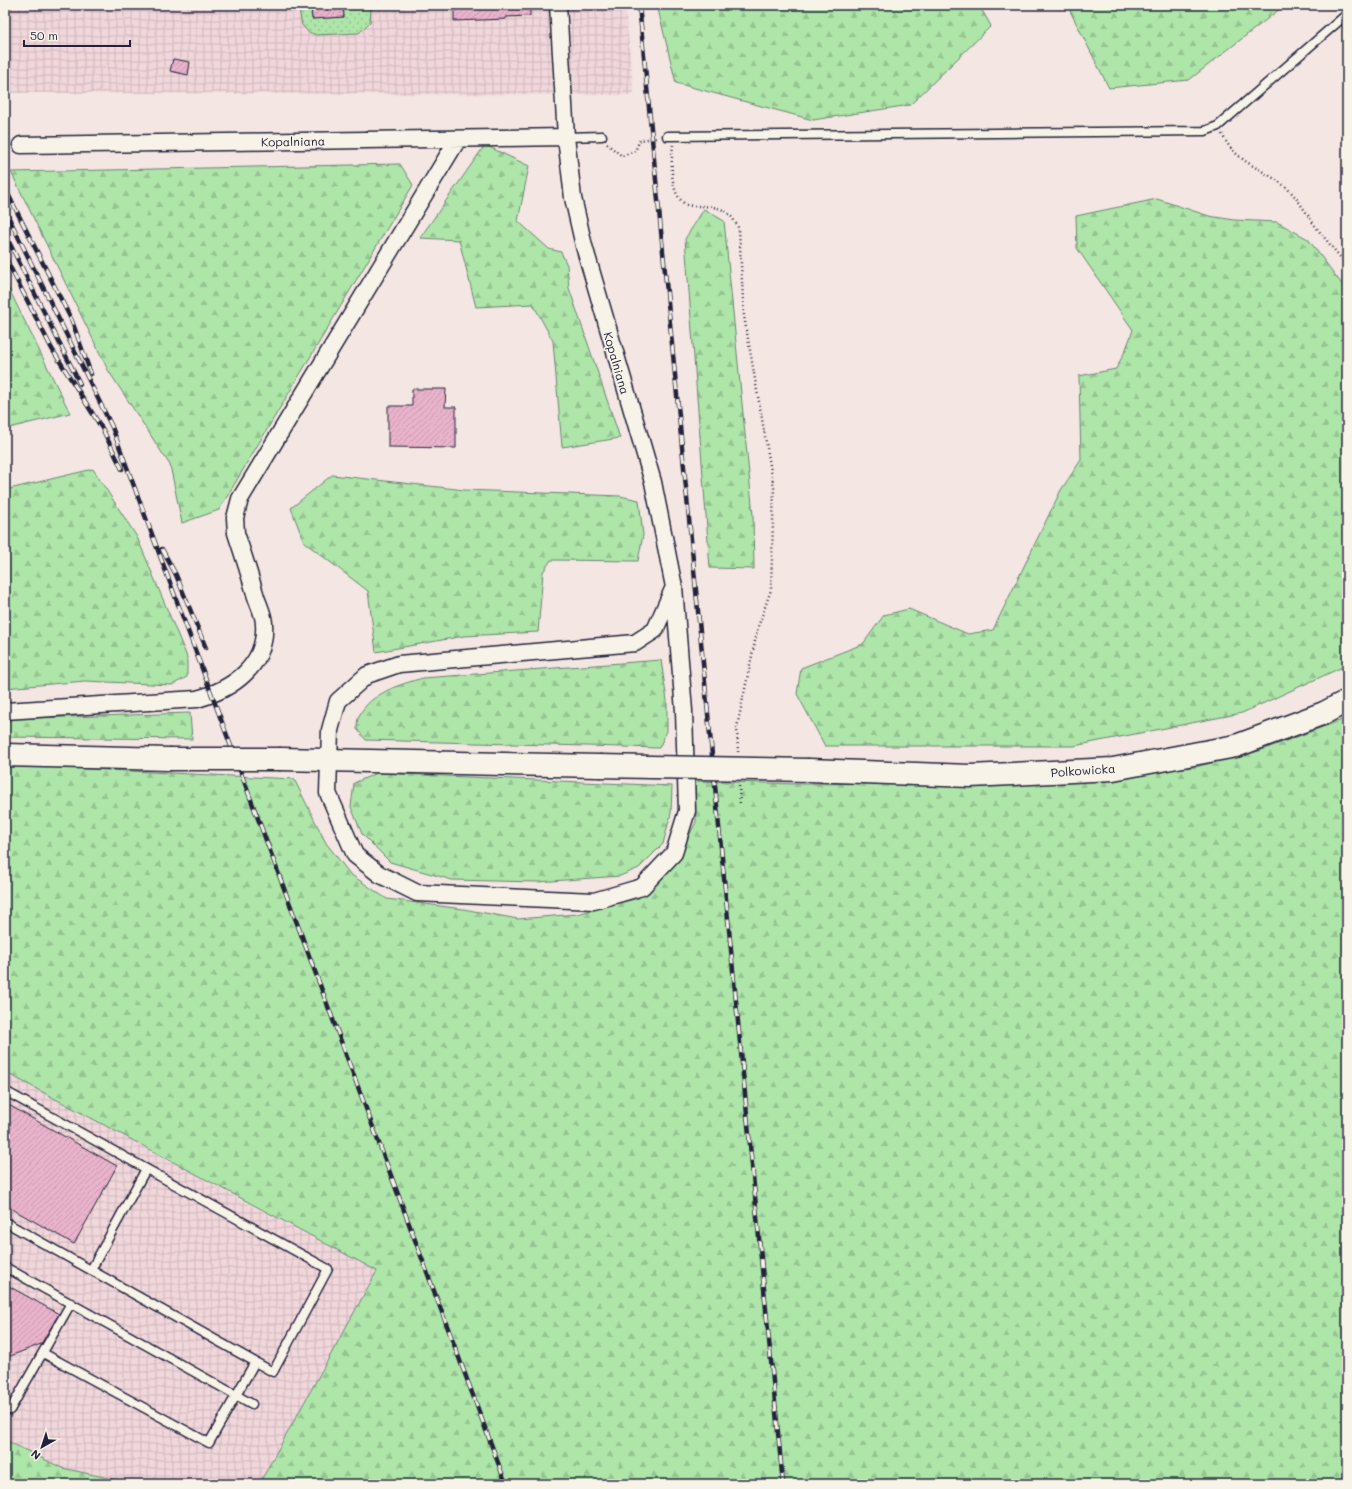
<svg xmlns="http://www.w3.org/2000/svg" width="1352" height="1489" viewBox="0 0 1352 1489" font-family="Mali,sans-serif">
  <style>
    .industrial { fill: url(#industrial-grid) }
    .grass { fill: url(#grass-dots); stroke: #688472 }
    .forest { fill: url(#forest-firs); stroke: #688472 }
    .building { fill: url(#building-hatch); stroke: #22223b }
    .lines { fill: none; stroke-linecap: round; stroke-linejoin: round }
    .lane-casing { stroke: #22223b; stroke-width: 11 }
    .street-casing { stroke: #22223b; stroke-width: 19 }
    .secondary-casing { stroke: #22223b; stroke-width: 25 }
    .path { stroke: #22223b; stroke-width: 2.5; stroke-dasharray: 1 3; stroke-linecap: butt }
    .lane { stroke: #f7f3e8; stroke-width: 8 }
    .street { stroke: #f7f3e8; stroke-width: 16 }
    .secondary { stroke: #f7f3e8; stroke-width: 22 }
    .rail-casing { stroke: #22223b; stroke-width: 4.5 }
    .rail { stroke: #f7f3e8; stroke-width: 3; stroke-dasharray: 9; stroke-linecap: butt }
    .secondary-bridge-casing { stroke: #22223b; stroke-width: 25; stroke-linecap: butt }
    .secondary-bridge { stroke: #f7f3e8; stroke-width: 22 }
    .labels { text-anchor: middle; dominant-baseline: central; stroke-width: 3; stroke-linejoin: round; paint-order: stroke }
    .street-label { font-size: 12px; fill: #22223b; stroke: #f7f3e8 }
  </style>
  <defs>
    <pattern id="industrial-grid" width="8" height="8" patternUnits="userSpaceOnUse"><rect width="8" height="8" fill="#f1d7db"/><path d="M0 4h8M4 0v8" fill="none" stroke="#ceb8bd"/></pattern>
    <pattern id="grass-dots" width="8" height="8" patternUnits="userSpaceOnUse"><rect width="8" height="8" fill="#aee5a9"/><path d="M2 2h.1M6 6h.1" fill="none" stroke="#95c492" stroke-width="1.8" stroke-linecap="round"/></pattern>
    <pattern id="forest-firs" width="22" height="20" patternUnits="userSpaceOnUse"><rect width="22" height="20" fill="#aee5a9"/><path d="M5 1l3.5 6h-7zM16 11l3.5 6h-7z" fill="#95c492"/></pattern>
    <pattern id="building-hatch" width="6" height="6" patternUnits="userSpaceOnUse"><rect width="6" height="6" fill="#e9b3cb"/><path d="M-1 1l2-2M0 6l6-6M5 7l2-2" fill="none" stroke="#c89aaf"/></pattern>
  </defs>
  <rect width="100%" height="100%" fill="#f4e6e2"/>
  <filter id="ink" filterUnits="userSpaceOnUse"><feTurbulence type="fractalNoise" baseFrequency=".025" numOctaves="2"/><feDisplacementMap in="SourceGraphic" scale="8" xChannelSelector="R" yChannelSelector="G"/><feConvolveMatrix kernelMatrix="1 2 1 2 8 2 1 2 1" color-interpolation-filters="sRGB"/></filter>
  <g filter="url(#ink)">
    <path class="industrial" d="M5,5H625L634,95L5,93Z
      M5,1072L241,1200L377,1271L259,1484H136L62,1468L5,1440Z"/>
    <path class="grass" d="M298,5H311L312,19L344,17L343,5H368V8H371L370,22L359,33L316,35L308,32L302,25Z"/>
    <path class="forest" d="M657,5H979L991,26L910,105L813,120L676,83Z
      M1067,5H1285L1189,80L1109,88Z
      M485,145L529,166L518,221L549,249L561,252L567,265L569,288L620,438L562,447L553,341L533,304L476,307L459,240L420,238Z
      M400,164L413,185L219,510L182,523L170,465L108,370L11,172Z
      M1157,199L1209,216L1234,220L1277,222L1308,239L1347,291V665L1242,713L1074,746H825L797,694L801,668L863,644L884,615L909,609L968,634L993,630L1061,490L1081,460L1079,376L1116,369L1126,349L1133,330L1077,248L1076,216Z
      M704,209L724,221L753,515L754,569L710,568L685,239Z
      M5,281L70,413L5,429Z
      M93,469L137,537L187,657V677L172,685L85,681L5,688V490Z
      M332,475L465,490L620,496L639,500L643,535L638,561L551,560L543,572L538,632L464,636L376,652L368,591L304,542L291,508Z
      M661,660L667,701V731L659,748L366,740L357,729C357,725 357,720 359,716C370,693 401,684 423,678Z
      M190,713L192,739L5,737V719Z
      M1347,718V1484H259L377,1271L5,1072V765L294,779L326,843L350,874L387,899L463,909L518,919L577,914L639,898L682,850L696,822L695,781L798,784L921,783L1073,778L1195,767L1259,751Z
      M377,773L672,786L671,813L663,844L639,868L620,876L538,882L452,880L390,862L362,834L351,807L354,783Z
      M5,1440L62,1468L136,1484H5Z"/>
    <path class="building" d="M311,5H343L344,17L312,19Z
      M530,5V16L506,17V19L454,21V7Z
      M173,59L190,62L188,75L170,71Z
      M412,389H446L445,407H456V448L388,447V406H412Z
      M5,1103L117,1166L74,1244L5,1205Z
      M5,1284L59,1314L41,1344L5,1358Z"/>
    <g class="lines">
      <g class="lane-casing">
        <path id="lane" d="M667,136L1205,131L1218,126L1347,14
          M566,137L602,136
          M5,1091L328,1269L273,1372L5,1222
          M5,1267L252,1404
          M91,1270L146,1169
          M43,1353L209,1443L255,1362
          M5,1407L10,1410L71,1303"/>
      </g>
      <g class="street-casing">
        <path id="street" d="M558,5L566,137L573,198L584,246L653,482L674,587L684,711L687,811L674,853L642,887L594,901L417,893L379,874L355,855L328,793L330,730L338,701L367,675L399,664L635,643L655,630L674,587
          M21,145L566,137
          M5,711L197,699C233,689 267,665 264,624C264,615 259,606 256,597C250,576 243,554 236,533L235,518L240,499L458,139"/>
      </g>
      <g class="secondary-casing">
        <path id="secondary" d="M5,755L169,759
          M281,759L599,766
          M809,770L970,776L1113,769L1236,746L1324,713L1347,701"/>
      </g>
      <path class="path" d="M1222,134C1237,166 1267,168 1291,192C1300,202 1308,216 1316,227C1326,240 1336,252 1347,265
        M607,144L622,156L635,151L640,140L656,138
        M673,145C671,162 669,196 687,205C691,206 696,206 700,206C721,207 729,209 739,229L744,316L774,488L771,590L758,627L737,727L738,752
        M739,786L740,806"/>
      <use href="#lane" class="lane"/>
      <use href="#street" class="street"/>
      <use href="#secondary" class="secondary"/>
      <g class="rail-casing">
        <path id="rail" d="M639,5L783,1484
          M5,188L72,321L91,374
          M5,210L112,427L506,1484
          M5,234L80,384
          M5,257L52,349L103,430L122,469
          M162,549L176,575L206,648"/>
      </g>
      <use href="#rail" class="rail"/>
      <g class="secondary-bridge-casing">
        <path id="secondary-bridge" d="M169,759H281
          M599,766L809,770"/>
      </g>
      <use href="#secondary-bridge" class="secondary-bridge"/>
    </g>
  </g>
  <g class="labels">
    <g class="street-label">
      <text transform="translate(293 141) rotate(-1)">Kopalniana</text>
      <text transform="translate(617 363) rotate(74)">Kopalniana</text>
      <text transform="translate(1083 770) rotate(-4)">Polkowicka</text>
    </g>
  </g>
  <rect width="1352" height="1489" fill="none" stroke="#f7f3e8" stroke-width="20"/>
  <rect x="10" y="10" width="1332" height="1469" fill="none" stroke="#22223b" stroke-width="1.5" filter="url(#ink)"/>
  <g transform="translate(42 1447) rotate(219)" stroke="#f7f3e8" stroke-width="3" paint-order="stroke">
  <path d="M0-3L7 15L0 10L-7 15Z" fill="#22223b"/>
  <text y="-6" font-size="11" font-weight="bold" text-anchor="middle" fill="#22223b">N</text>
  </g>
  <path d="M24 40v6h106v-6" fill="none" stroke="#22223b" stroke-width="2"/>
  <text x="30" y="40" font-size="12" fill="#22223b" stroke="#f7f3e8" stroke-width="3" paint-order="stroke">50 m</text>
</svg>
